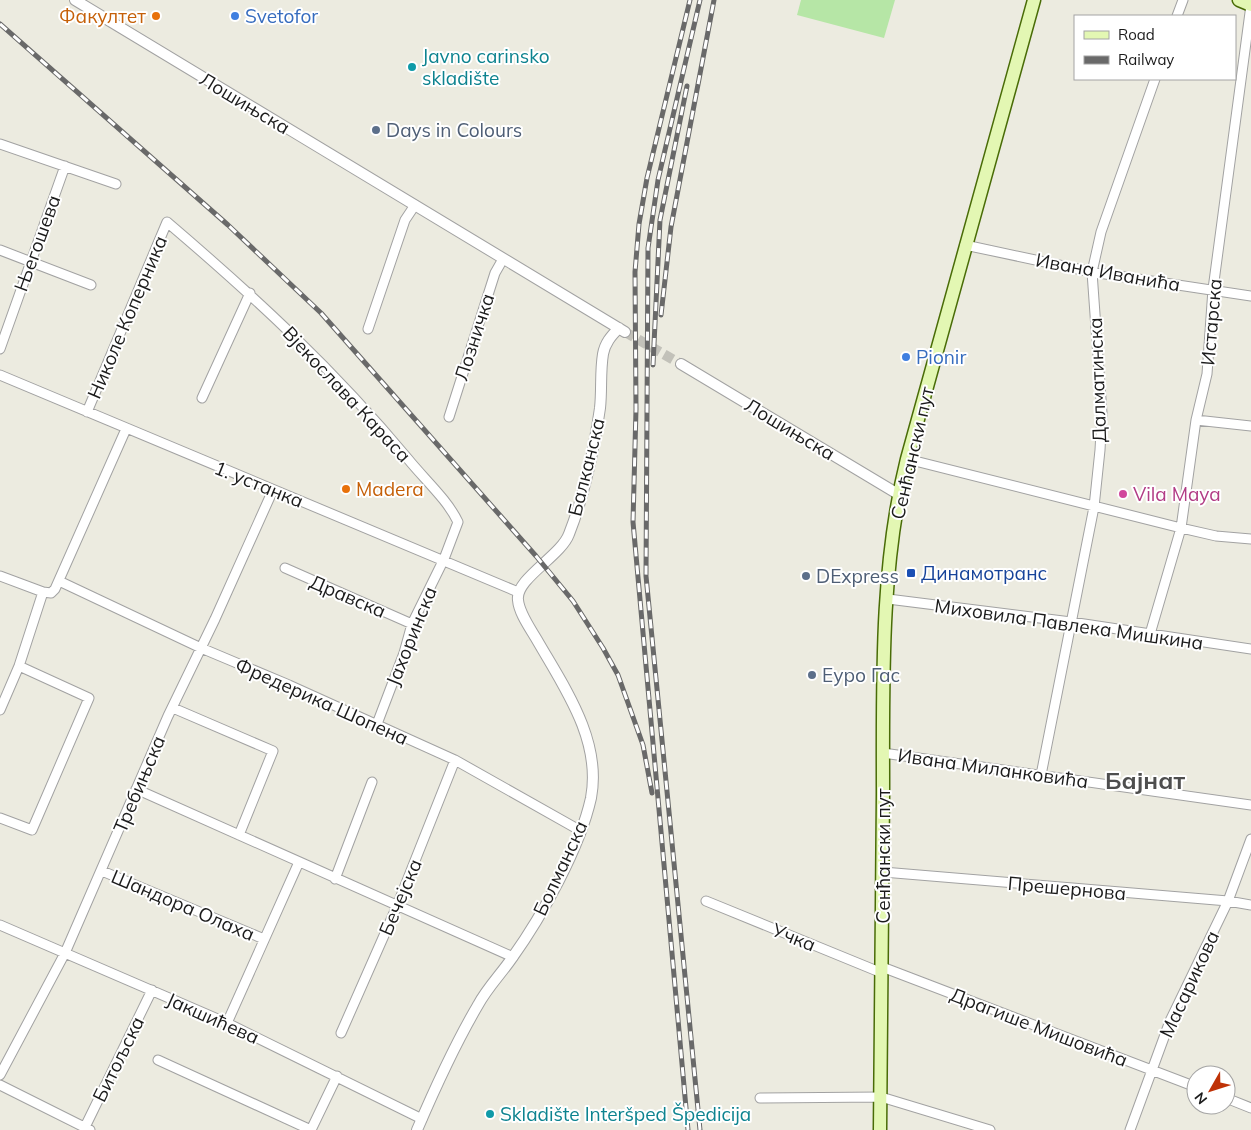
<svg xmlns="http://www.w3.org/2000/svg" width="1251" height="1130" viewBox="0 0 1251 1130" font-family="Mulish,sans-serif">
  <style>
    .grass { fill: #b6e6a6 }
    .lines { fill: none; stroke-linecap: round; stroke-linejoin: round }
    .tertiary-tunnel { stroke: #c2c1b9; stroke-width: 10; stroke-dasharray: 10 5; stroke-linecap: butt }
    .minor-casing { stroke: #a2a2a2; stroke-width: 11 }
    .tertiary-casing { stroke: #a2a2a2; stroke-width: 12 }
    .secondary-casing { stroke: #496c07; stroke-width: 15 }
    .minor { stroke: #fff; stroke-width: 9 }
    .tertiary { stroke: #fff; stroke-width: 10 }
    .secondary { stroke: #e3f7b3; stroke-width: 12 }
    .rail-casing { stroke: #696969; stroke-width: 5 }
    .rail { stroke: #fff; stroke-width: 3; stroke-dasharray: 9; stroke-linecap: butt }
    .food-dot { fill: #e8710a; stroke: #fff; stroke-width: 2 }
    .shop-dot { fill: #3f7fe0; stroke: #fff; stroke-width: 2 }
    .culture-dot { fill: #0f9aa8; stroke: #fff; stroke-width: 2 }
    .service-dot { fill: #5c6f8a; stroke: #fff; stroke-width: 2 }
    .hotel-dot { fill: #d1479c; stroke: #fff; stroke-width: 2 }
    .transit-dot { fill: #1a4fb4; stroke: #fff; stroke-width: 2 }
    .labels { text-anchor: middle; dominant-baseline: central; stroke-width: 4; stroke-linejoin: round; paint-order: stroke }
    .food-label { font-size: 19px; fill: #c56008; stroke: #fff; text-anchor: end }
    .shop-label { font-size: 19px; fill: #366cbe; stroke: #fff; text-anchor: start }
    .culture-label { font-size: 19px; fill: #0d838f; stroke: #fff; text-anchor: start }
    .street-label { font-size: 19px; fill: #1b1b1b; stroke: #fff }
    .service-label { font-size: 19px; fill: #4e5e75; stroke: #fff; text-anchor: start }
    .hotel-label { font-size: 19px; fill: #b23c85; stroke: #fff; text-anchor: start }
    .transit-label { font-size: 19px; fill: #164399; stroke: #fff; text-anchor: start }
    .district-label { font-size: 24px; font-weight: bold; fill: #4e4e4e; stroke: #fff }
  </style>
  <rect width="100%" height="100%" fill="#ecebe0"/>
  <path class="grass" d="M801,0H895L884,38L797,15Z"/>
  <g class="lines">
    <path class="tertiary-tunnel" d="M625,332L681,364"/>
    <g class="minor-casing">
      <path id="minor" d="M1177,16L1183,0
        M0,144L116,184
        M965,245L1092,272L1251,296
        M0,250L91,285
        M368,329L405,220L415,205
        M0,349L65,166
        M0,375L518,592
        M202,398L250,293
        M87,412L167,222C255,297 334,370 408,459C424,479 447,499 458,522L444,559L412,624L404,653L377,724
        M449,417L495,273L503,259
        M1196,420L1251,426
        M907,459L1181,528L1216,536L1251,539
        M285,568L412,624
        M0,576L43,592
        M59,581L201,648L289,685L455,760L581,831
        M888,599L1071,622L1251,649
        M1150,634L1181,528L1196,420L1207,374L1213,289L1251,5
        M173,708L273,751L239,835
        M0,710L19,666L43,592L51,593L55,589L126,429
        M883,753L1251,805
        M1041,775L1094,507L1100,450L1102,413L1092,272L1101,232L1155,79
        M136,789L513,957
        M0,818L32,830L89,698L19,666
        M102,871L264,939
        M883,872L1228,901L1251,905
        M335,879L372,782
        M706,901L882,973
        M0,925L227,1023L422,1119
        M882,967L1196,1087
        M227,1023L299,862
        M341,1033L397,906L455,760
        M158,1060L311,1130
        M0,1075L65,953L168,716L215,619L273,490
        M0,1085L90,1130
        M760,1098L881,1097L990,1130
        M1226,1098L1251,1108
        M85,1127L152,990
        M311,1130L337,1076
        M1130,1130L1170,1021L1228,901L1251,839"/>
    </g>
    <g class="tertiary-casing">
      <path id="tertiary" d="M75,0L625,332
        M681,364L898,494
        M417,1130C435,1088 455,1044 478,1005C487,988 501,974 512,958C542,916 580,848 591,798C602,740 564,687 537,640C530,628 519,613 518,600C515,579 561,556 569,534C584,496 594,449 600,408C602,390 600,372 603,354C605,343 611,336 619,328"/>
    </g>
    <g class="secondary-casing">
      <path id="secondary" d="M1239,0L1251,5
        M880,1130C882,1018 883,906 883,794C883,683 880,567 907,459L1034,0"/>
    </g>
    <use href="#minor" class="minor"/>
    <use href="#tertiary" class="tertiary"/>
    <use href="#secondary" class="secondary"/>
    <g class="rail-casing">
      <path id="rail" d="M0,24L228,225L321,313L536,556L573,601L603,648L618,675L643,745L652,793
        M661,315L671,227L714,0
        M653,365L660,220L687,86
        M688,1130L633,522L636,409L635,272L639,224L647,178L690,0
        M700,1130L646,576L648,248L658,180L700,0"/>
    </g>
    <use href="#rail" class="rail"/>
  </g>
  <g class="food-dot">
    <circle cx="156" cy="16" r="5"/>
    <circle cx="346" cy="489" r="5"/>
  </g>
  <g class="shop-dot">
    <circle cx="235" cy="16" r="5"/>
    <circle cx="906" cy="357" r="5"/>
  </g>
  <g class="culture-dot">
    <circle cx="412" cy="67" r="5"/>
    <circle cx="490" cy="1114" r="5"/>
  </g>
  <g class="service-dot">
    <circle cx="376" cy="130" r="5"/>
    <circle cx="806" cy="576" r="5"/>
    <circle cx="812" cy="675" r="5"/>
  </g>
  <circle class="hotel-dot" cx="1123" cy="494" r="5"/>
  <rect class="transit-dot" x="906" y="568" width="10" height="10" rx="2.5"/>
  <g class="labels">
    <g class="food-label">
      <text x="146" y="16">Факултет</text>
      <text x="356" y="489" text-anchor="start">Madera</text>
    </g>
    <g class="shop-label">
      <text x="245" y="16">Svetofor</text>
      <text x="916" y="357">Pionir</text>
    </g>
    <g class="culture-label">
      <text x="422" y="56">Javno carinsko<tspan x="422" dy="22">skladište</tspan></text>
      <text x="500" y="1114">Skladište Interšped Špedicija</text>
    </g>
    <g class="street-label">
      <text transform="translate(245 103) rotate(31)">Лошињска</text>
      <text transform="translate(37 243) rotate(-70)">Његошева</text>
      <text transform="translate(1108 272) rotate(10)">Ивана Иванића</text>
      <text transform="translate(127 317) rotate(-67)">Николе Коперника</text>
      <text transform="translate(1211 322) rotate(-85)">Истарска</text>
      <text transform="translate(474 337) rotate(-72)">Лозничка</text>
      <text transform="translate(1097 380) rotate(-92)">Далматинска</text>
      <text transform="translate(347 394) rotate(47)">Вјекослава Караса</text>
      <text transform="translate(790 429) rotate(31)">Лошињска</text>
      <text transform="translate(912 453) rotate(-77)">Сенћански пут</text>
      <text transform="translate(586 467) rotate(-76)">Балканска</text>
      <text transform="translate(259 484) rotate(22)">1. устанка</text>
      <text transform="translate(348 596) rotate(23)">Дравска</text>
      <text transform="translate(1069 624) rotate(8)">Миховила Павлека Мишкина</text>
      <text transform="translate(411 636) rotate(-68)">Јахоринска</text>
      <text transform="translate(322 701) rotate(24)">Фредерика Шопена</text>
      <text transform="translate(993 768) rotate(8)">Ивана Миланковића</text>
      <text transform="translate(139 784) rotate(-67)">Требињска</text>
      <text transform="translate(883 856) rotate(-90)">Сенћански пут</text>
      <text transform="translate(560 868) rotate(-65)">Болманска</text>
      <text transform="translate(1067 888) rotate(5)">Прешернова</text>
      <text transform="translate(400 897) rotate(-67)">Бечејска</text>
      <text transform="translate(183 905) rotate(23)">Шандора Олаха</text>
      <text transform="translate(794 937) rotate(22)">Учка</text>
      <text transform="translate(1189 984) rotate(-65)">Масарикова</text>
      <text transform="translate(213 1018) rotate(24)">Јакшићева</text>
      <text transform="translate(1039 1027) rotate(21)">Драгише Мишовића</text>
      <text transform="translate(118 1059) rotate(-64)">Битољска</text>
    </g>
    <g class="service-label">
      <text x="386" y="130">Days in Colours</text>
      <text x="816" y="576">DExpress</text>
      <text x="822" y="675">Еуро Гас</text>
    </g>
    <g class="hotel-label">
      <text x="1133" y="494">Vila Maya</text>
    </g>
    <g class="transit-label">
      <text x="921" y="573">Динамотранс</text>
    </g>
    <g class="district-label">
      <text x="1145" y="780">Бајнат</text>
    </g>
  </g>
  <rect x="1074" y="15" width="162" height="65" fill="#ffffff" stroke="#a4a4a4"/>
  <rect x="1084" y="31" width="25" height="8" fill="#e3f7b3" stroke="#a4a4a4"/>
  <text x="1118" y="40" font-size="15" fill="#1b1b1b">Road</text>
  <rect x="1084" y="56" width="25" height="8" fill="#696969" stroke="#a4a4a4"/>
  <text x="1118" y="65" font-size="15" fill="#1b1b1b">Railway</text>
  <g transform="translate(1211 1090) rotate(231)"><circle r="24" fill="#ffffff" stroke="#a4a4a4"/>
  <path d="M0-4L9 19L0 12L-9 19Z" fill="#bf3206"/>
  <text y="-8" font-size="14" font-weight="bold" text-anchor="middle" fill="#1b1b1b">N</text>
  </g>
</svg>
